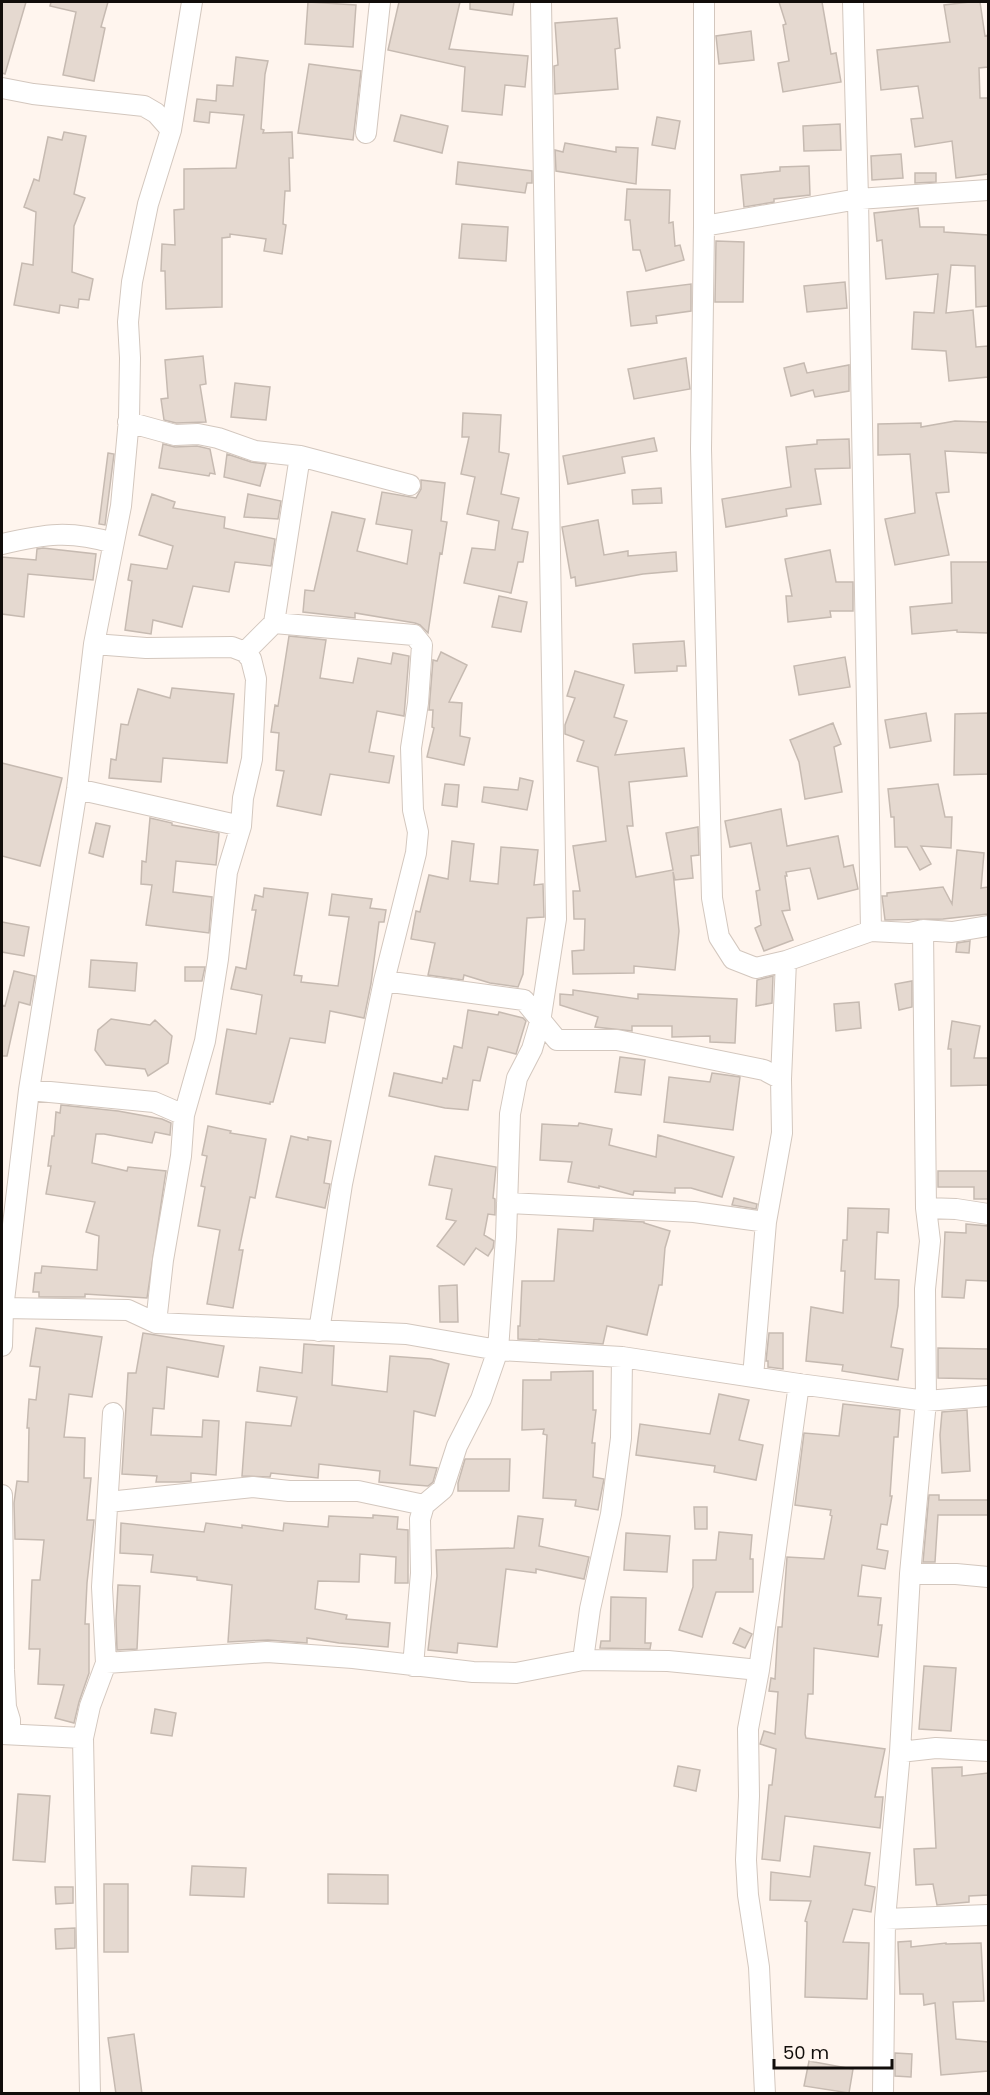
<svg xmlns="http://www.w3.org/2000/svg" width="990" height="2095" viewBox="0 0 990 2095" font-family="Poppins,sans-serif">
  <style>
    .building { fill: #e5d9d0; stroke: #c6bab1; stroke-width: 1.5 }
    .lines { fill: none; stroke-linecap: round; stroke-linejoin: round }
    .street-casing { stroke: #d3c7be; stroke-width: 22 }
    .street { stroke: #fff; stroke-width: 20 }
  </style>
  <rect width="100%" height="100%" fill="#fff5ee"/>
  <path class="building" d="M2,2H26L5,74L2,73Z
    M51,2H108L101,27L105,28L94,81L63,75L76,12L50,6Z
    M308,2L356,5L353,47L305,44Z
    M399,2H460L449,49L528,56L525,87L505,85L502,115L462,111L465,67L388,50Z
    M470,2H514L512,15L470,9Z
    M779,2H822L831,54L836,53L841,82L783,92L778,63L789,61L783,25L786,24Z
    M970,2H980L985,36L988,35V67L979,68L980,98H988V174L956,178L952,141L915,147L911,119L923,118L918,86L881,90L877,50L950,42L944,5Z
    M617,18L620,48L615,49L618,89L555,94L554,66L558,65L555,23Z
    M751,31L754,60L719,64L716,36Z
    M236,57L268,61L265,74L261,129L264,130L263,133L292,132L293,158H289L290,191H285L283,224L286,225L282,254L264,251L266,239L230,234V237L222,238V307L166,309L165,271H161L162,244L175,245L174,210L184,209V169L236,168L244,115L210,112L209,123L194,121L197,99L216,101L217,85L233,86Z
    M309,64L361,71L353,140L298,133Z
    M401,115L448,126L442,153L394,141Z
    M657,117L680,121L675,149L652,145Z
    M840,124L841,150L804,151L803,126Z
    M64,132L86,136L74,194L85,198L74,226L72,272L93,279L89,300L79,299L78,308L60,305L59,313L14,305L22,263L33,265L36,212L24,207L34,179L39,181L48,137L62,140Z
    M565,143L616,152V147L638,148L636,184L556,171L555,150L563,152Z
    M901,154L903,178L872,180L871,156Z
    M458,162L532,171V183H527L525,193L456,184Z
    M809,166L810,195L774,199V202L744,207L741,175L780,171V167Z
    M915,173H936V182L915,183Z
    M627,189L670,190L669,223L673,222L675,246L680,245L684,260L646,271L640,250H633L630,220H625Z
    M918,208L920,227H944V232L988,235V306L976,307L975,266L951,265L946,313L973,310L976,347L988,346V377L949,381L946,351L912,349L914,312L934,313L938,274L886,279L882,240L877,241L874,213Z
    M462,224L508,227L506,261L459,258Z
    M716,241L744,242L743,302H715Z
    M845,282L847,308L807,312L804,286Z
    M691,284V311L656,316L657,323L631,326L627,292Z
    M203,356L206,384L200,385L206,422L176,423L164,420L161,399L168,398L165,360Z
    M686,358L690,389L634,399L628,369Z
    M804,363L807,373L849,365V391L815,397L813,390L791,396L784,368Z
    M235,383L270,387L266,420L231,417Z
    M463,413L501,415L499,452L509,454L501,494L519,498L512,529L528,532L523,562H518L511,593L464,583L472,548L495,550L499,521L467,514L475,477L461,474L469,437H462Z
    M955,421L988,422V453L945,451L949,492L936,493L949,555L895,565L885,519L915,513L910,454L878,455V424L921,423V427Z
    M654,438L657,451L622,457L625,473L568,484L563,456Z
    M849,439L850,468L815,469L821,504L786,509L787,516L726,527L722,499L791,487L786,447L817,444V440Z
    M163,444L175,447L197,446L210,449L215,474L210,473L209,476L159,468Z
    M108,453L114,454L105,525L99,524Z
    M227,454L251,462L266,464L260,486L224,477Z
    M421,480L445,483L441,521L447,522L442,554L440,553L428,633L420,625L415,623L355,613V618L303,612L305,590L314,591L332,512L365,519L357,551L407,564L412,530L376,524L382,492L416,498L421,489Z
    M661,488L662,503L633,504L632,490Z
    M152,494L175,502L173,508L225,517L224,528L275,539L271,566L235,562L229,592L193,586L182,627L153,620L151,634L125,630L132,581L128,580L131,564L167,569L173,546L139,535Z
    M248,494L281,501L278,519L244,517Z
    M598,520L604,555L628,551V556L676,552L677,571L643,574L576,586L575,577L571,578L562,527Z
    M43,548L96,554L93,580L28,574L24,617L2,614V557L36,560L37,549Z
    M830,550L836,582H853V611H830L831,617L788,622L786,596H792L785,559Z
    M951,562H988V633L957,632V630L912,634L910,607L952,603Z
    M499,596L527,602L521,632L492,627Z
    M289,636L326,640L320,678L353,683L358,658L391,664L393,653L409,656L404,716L377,711L369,752L394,756L389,783L330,774L321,815L277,806L284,771L276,770L279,733L271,732L275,705L278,706Z
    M684,641L686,666H677V671L635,673L633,644Z
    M441,652L467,665L449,702L462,703L460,736L470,738L464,765L427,757L434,728L432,727L433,710H429L433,660L437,661Z
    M845,657L850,687L799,695L794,666Z
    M575,671L624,685L614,717L627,721L615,755L684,748L687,776L629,782L633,826H627L636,877L673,870L666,833L698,827L699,855L691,856L693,878L675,880L673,872L679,931L675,970L634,966V973L573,974L572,951L584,950L585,919H574L573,891H580L573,846L606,841L598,767L577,761L584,741L565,734V725L575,698L567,696Z
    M172,688L234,694L227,763L163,758L161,782L109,778L111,759L116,760L121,724L128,725L138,689L170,698Z
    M926,713L931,741L890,748L885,720Z
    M988,713V774L954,775L955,714Z
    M833,723L841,744L834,747L842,792L805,799L799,762L790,740Z
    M2,763L62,778L40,866L2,856Z
    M520,778L533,781L527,810L482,802L484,787L518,790Z
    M445,784L459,785L457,807L442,805Z
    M938,784L945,817H952L951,848L921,846L931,864L920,870L907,847H895L894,817H891L888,789Z
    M781,809L787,846L838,836L844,867L853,865L858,889L818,899L810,868L786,872L787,876H785L790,910L782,911L793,940L764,951L755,928L761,925L756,891L760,890L751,843L730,847L725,821Z
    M150,818L172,823V825L219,833L216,865L176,861L173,892L212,897L209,933L146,925L152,885L141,884L142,861L146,862Z
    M96,823L110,826L103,857L89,853Z
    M452,841L474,844L470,881L498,884L501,847L538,850L534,885L543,884L544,917L527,918L523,974L518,987L490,983L464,975L463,980L428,975L435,943L411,939L416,911L420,912L429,875L448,879Z
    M957,850L984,853L981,888L988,887V914L943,919L885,920L882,896H887V893L943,887L952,904Z
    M264,888L308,893L294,975L302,976L301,982L338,986L349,917L329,915L332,894L372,899L370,908L386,910L384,922H379L371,984L364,1018L330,1011L325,1043L290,1038L273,1102H270V1104L216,1094L227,1029L256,1034L262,995L231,989L236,967L246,969L256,910H252L255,895L263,897Z
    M2,922L29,927L24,956L2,952Z
    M970,941L969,953L956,952L957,943Z
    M91,960L137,963L135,991L89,987Z
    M185,967H205L202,981H185Z
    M14,971L35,976L30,1005L19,1002L7,1056H2V1005L5,1006Z
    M773,976L772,1003L756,1006L757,980Z
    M912,981V1007L899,1010L895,984Z
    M573,990L638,999V994L737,999L735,1043L710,1042V1036L672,1037V1026H632V1031L595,1027L598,1017L560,1005V994L573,995Z
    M859,1002L861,1028L836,1031L834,1004Z
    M468,1010L498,1015L499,1012L523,1018L526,1021L516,1054L488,1047L480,1081L473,1080L468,1110L445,1108L389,1096L394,1073L442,1083L443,1078L447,1079L454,1046L462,1048Z
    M111,1019L150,1025L155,1020L172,1036L168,1063L148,1076L145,1069L106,1065L95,1050L98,1030Z
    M952,1021L980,1026L974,1058H988V1085L951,1086V1049H948Z
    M620,1057L645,1060L641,1095L615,1092Z
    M712,1073L740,1077L733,1130L664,1122L669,1077L710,1082Z
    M61,1105L118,1111L162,1119L171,1123L170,1135L155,1132L152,1143L104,1134H96L92,1163L127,1171L128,1167L166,1171L147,1298L85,1294V1297H39V1292H33L35,1273H41L42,1266L97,1270L99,1236L86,1232L95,1202L46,1194L51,1166H48L52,1136H54L56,1112L60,1113Z
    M579,1123L612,1129L609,1145L656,1157L658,1135L734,1157L722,1197L691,1188H675V1193L634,1191L633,1195L599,1186V1188L568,1182L572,1162L540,1160L542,1124L578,1126Z
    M208,1126L231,1131L230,1133L266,1139L255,1198L250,1197L239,1250H243L233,1308L207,1304L220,1230L198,1226L205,1187L201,1186L207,1156L202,1155Z
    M291,1136L308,1140V1137L331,1141L324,1183L330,1184L325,1208L276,1197Z
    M435,1156L496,1167L493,1198L495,1199V1215L488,1214L484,1235L494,1241L493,1248L488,1256L476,1248L464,1265L437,1246L456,1221L446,1219L452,1189L429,1185Z
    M938,1171H988V1199H974V1187H938Z
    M734,1198L757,1204L756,1209L732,1205Z
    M848,1208L889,1209L888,1233L877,1232L875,1279L899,1280L898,1306L891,1347L903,1349L898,1380L842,1371L843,1365L806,1361L811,1307L843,1313L845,1271H841L843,1240H847Z
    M594,1219L644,1222V1223L670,1231L665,1248L662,1285H659L647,1335L607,1326L603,1344L539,1339V1340L518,1339V1326H520L522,1281H554L558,1229L593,1231Z
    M966,1224L988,1226V1281L966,1280L964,1298L942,1297L945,1232L966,1233Z
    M457,1285L458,1322H440L439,1286Z
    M36,1328L102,1337L92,1397L69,1394L64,1437L85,1438L84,1478H91L87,1520H94L87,1583L85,1624H89V1673L79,1702L74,1723L55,1718L64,1685L38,1684L40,1649H29L32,1580H40L44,1540L15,1539L14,1503L17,1481L28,1482L29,1428H27L29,1399L36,1400L40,1367L30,1366Z
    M143,1333L224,1346L218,1377L167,1367L164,1409L153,1408L151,1435L202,1437L203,1420L219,1421L216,1475L191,1473V1481L180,1482H156L157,1476L122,1474L128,1373H136Z
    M769,1333H783V1369L768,1367V1361H766Z
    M304,1344L334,1346L332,1385L387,1392L390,1356L431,1359L449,1364L435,1416L414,1411L410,1465L437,1468L433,1482L428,1486L379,1482L380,1471L319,1464L318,1478L271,1473L270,1477L242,1476L246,1422L291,1426L297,1397L257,1391L260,1367L302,1373Z
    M938,1348L988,1349V1379L938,1378Z
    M593,1371V1410H596L592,1443H595L593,1477L604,1479L598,1510L575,1506L576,1500L543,1498L547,1435L543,1434L544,1429L522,1430L523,1380H551V1372Z
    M719,1394L749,1400L739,1440L763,1445L756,1480L714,1472L715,1466L636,1455L640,1424L710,1434Z
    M843,1404L900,1410L898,1437H894L890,1496H892L887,1525L881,1524L877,1549L888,1551L885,1569L862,1565L858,1596L881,1598L878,1625H882L878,1657L814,1648L813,1694H808L805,1734L806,1738L885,1749L875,1797H883L880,1828L785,1816L780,1861L762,1859L769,1785H772L776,1749L760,1744L764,1731L775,1734L778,1692L769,1691L771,1678L775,1679L778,1627H782L787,1557L824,1559L832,1516L830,1515L831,1510L795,1505L804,1433L839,1436Z
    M967,1410L970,1471L942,1473L940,1435L942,1412Z
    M465,1459H510L509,1491H458V1483Z
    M929,1495H939V1500H988V1515H938L935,1562H923Z
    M694,1507H707V1529H695Z
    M373,1515L398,1517L397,1529L408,1530V1583H395L396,1557L360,1554L359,1582L318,1581L315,1609L347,1615L346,1619L390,1623L388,1647L339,1643L307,1638V1643L268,1640L228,1642L232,1585L197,1580V1577L151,1572L153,1555L120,1553L121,1523L204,1532L206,1523L242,1528V1525L283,1531L284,1523L328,1527L329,1516L373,1518Z
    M518,1516L543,1519L539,1546L589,1557L584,1579L536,1569V1573L506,1569L497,1647L458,1643L457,1653L428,1650L437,1576L436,1550L514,1548Z
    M719,1532L752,1535L750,1559H753V1592H716L702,1637L679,1630L693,1587V1560H716Z
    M626,1533L670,1536L667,1572L624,1570Z
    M118,1585L140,1586L137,1649L117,1650L116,1620Z
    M611,1597L646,1598L645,1643H651L650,1649L600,1648L601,1641H610Z
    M740,1628L752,1634L745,1648L733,1643Z
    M924,1666L956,1668L951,1731L919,1729Z
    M155,1709L176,1713L172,1736L151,1733Z
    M678,1766L700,1770L696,1791L674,1786Z
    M962,1767V1776L988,1773V1895L969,1896V1902L937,1905L933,1884L916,1885L914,1849L936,1848L932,1768Z
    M18,1794L50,1796L45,1862L13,1860Z
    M814,1846L870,1853L865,1885L875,1887L871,1912L853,1909L843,1942L869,1943L867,1999L805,1997L807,1922L805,1921L811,1901L770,1900L771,1872L810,1877Z
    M192,1866L246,1868L244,1897L190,1895Z
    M328,1874L388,1875V1904L328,1903Z
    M104,1884H128V1952H104Z
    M55,1887H73V1903L56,1904Z
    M75,1928V1948L56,1949L55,1929Z
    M911,1941V1947L946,1943V1944L981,1943L984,2001L953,2002L956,2039L988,2042V2071L941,2075L935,2003L924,2005L923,1994H900L898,1942Z
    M134,2034L142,2094H116L108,2038Z
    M895,2053L912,2054L911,2077L895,2076Z
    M809,2061L853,2069L849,2093L804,2086Z"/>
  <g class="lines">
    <g class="street-casing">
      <path id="street" d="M704,2V226L701,449L712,898L719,937L733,959L756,968L786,961
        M853,2L858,199L871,931
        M2,88L33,94L144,106L156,113L171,130
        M366,133L380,2
        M704,226L858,199L988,190
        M128,422L175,435L198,434L218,438L255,451L300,456L410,485
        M2,544C45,534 70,530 113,543
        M274,623L414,635L422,645L418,703L411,748L413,810L418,832L416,853L384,981L342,1184L319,1331
        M94,644L146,648L232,647L245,652L251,659L256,679L252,759L243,798L241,826L227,872L218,959L205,1041L184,1115L181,1156L163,1260L156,1323
        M245,652L274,623L300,456
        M77,789L241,826
        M923,930L926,1208
        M384,981L524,1000L557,1040H617L764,1070L781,1079
        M29,1090L154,1102L184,1115
        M507,1203L694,1212L766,1222
        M2,1308L128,1310L156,1323L406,1334L498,1350L622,1357L799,1384L926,1401L988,1396
        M2,1346L3,1309L29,1090L77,789L94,644L121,506L129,419L130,358L128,322L132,282L148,204L171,130L192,2
        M753,1377L766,1222L782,1133L781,1079L786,961L871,931L910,933L923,930L952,932L988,926
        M2,1495L4,1670L6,1707L10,1720V1734
        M108,1502L253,1487L289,1491H358L424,1505
        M910,1574H956L988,1577
        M583,1660L590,1609L611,1514L621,1438L622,1357
        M106,1663L267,1652L353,1658L473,1672L516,1673L583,1660L668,1661L759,1670L748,1729L749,1796L746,1860L748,1895L759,1967L765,2094
        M413,1666L421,1573L420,1519L424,1505L443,1489L457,1446L481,1399L498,1350L506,1237L510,1114L517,1078L532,1049L540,1022L556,919L541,2
        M759,1670L799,1384
        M2,1734L83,1738L90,2094
        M83,1738L90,1706L106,1663L102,1587L113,1413
        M900,1752L936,1748L988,1751
        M885,1919L988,1915
        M883,2094L885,1919L900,1752L910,1574L926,1401L925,1289L930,1241L926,1208L956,1209L988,1214"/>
    </g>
    <use href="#street" class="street"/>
  </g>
  <rect width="990" height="2095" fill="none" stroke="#110d0a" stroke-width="6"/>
  <path d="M774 2059v9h118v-9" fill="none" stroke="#110d0a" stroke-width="3"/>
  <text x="783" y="2059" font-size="18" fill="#110d0a" stroke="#fff5ee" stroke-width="4.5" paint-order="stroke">50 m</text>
</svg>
